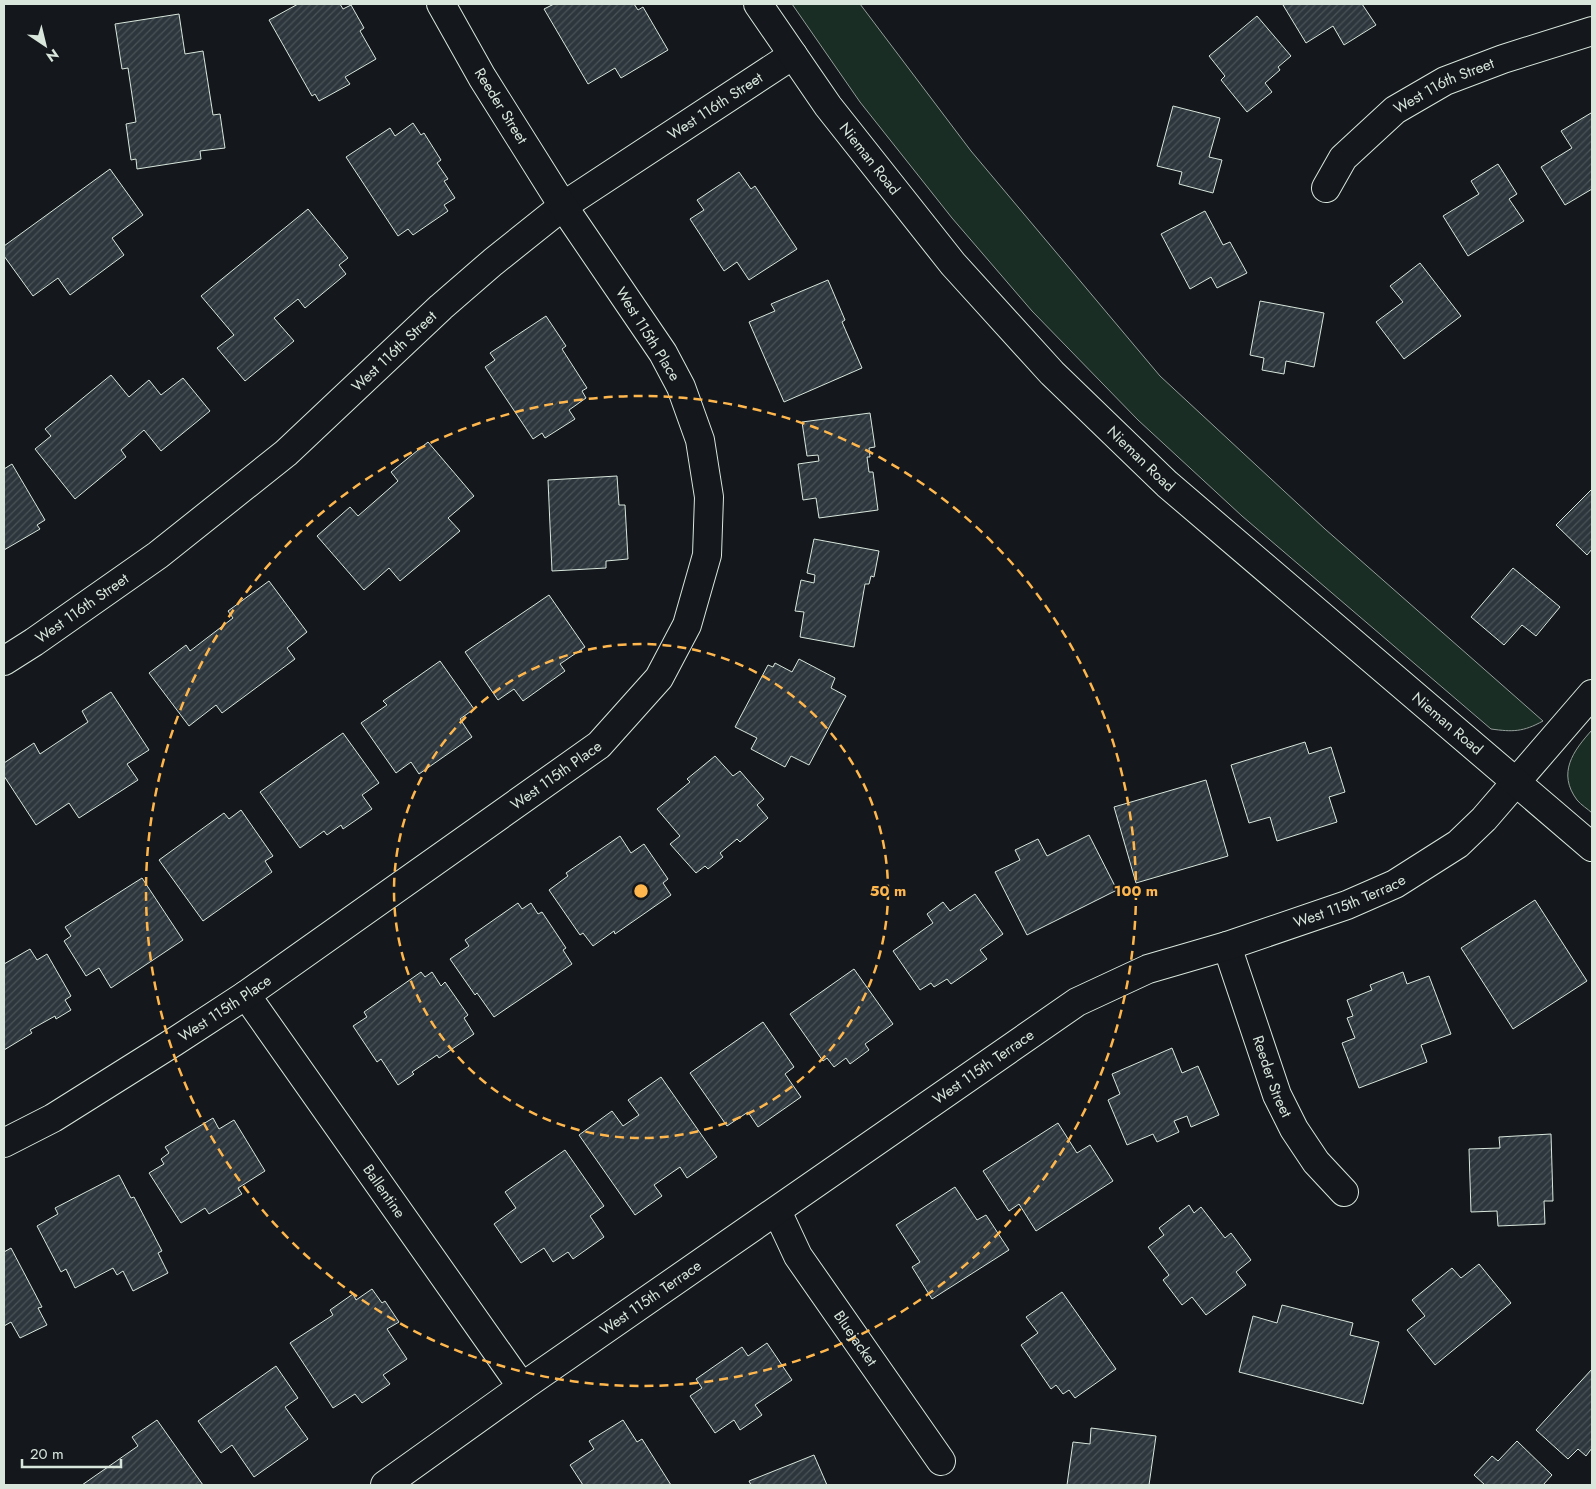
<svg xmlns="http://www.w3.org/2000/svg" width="1596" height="1489" viewBox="0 0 1596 1489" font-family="Jost,sans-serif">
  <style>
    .grass { fill: #1a2d24; stroke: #939e99 }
    .building { fill: url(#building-hatch); stroke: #d8e6dc }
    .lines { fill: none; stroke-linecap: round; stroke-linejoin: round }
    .street-casing { stroke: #d8e6dc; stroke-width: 30 }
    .secondary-casing { stroke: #d8e6dc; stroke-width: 30 }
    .street { stroke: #14181c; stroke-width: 28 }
    .secondary { stroke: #14181c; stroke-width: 28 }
    .ring { fill: none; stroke: #ffb74d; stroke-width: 2.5; stroke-dasharray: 9 6 }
    .labels { text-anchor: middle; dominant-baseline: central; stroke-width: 4; stroke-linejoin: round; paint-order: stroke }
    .street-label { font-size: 15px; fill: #d8e6dc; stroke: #14181c }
    .centre { fill: #ffb74d; stroke: #14181c; stroke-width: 2.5 }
    .ring-label { font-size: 15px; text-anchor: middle; font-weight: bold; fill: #ffb74d; stroke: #14181c; stroke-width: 4; stroke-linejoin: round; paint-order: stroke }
  </style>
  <defs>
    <pattern id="building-hatch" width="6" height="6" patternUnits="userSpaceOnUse" patternTransform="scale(1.25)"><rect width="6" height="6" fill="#2c363c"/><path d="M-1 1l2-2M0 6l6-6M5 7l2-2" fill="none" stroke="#4a5358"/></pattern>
  </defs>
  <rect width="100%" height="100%" fill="#14181c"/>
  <path class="grass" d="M792,4H860L971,151L1160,376L1325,529L1543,721C1523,732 1513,732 1491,729L1242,516L1138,420L1032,311L952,218L860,102Z
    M1592,730V813C1588,809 1581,805 1577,800C1557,773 1573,751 1592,730Z"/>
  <path class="building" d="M298,4H340L343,9L351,5L364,28L360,31L376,59L345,77L350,84L319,101L315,94L312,96L269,20Z
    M554,4H634L638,10L643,7L668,50L621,78L615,68L588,84L544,9Z
    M1285,4H1362L1376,25L1344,45L1333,26L1306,43L1283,5Z
    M179,14L185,54L203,51L213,115L220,114L225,148L200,151L201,159L137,169L136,159L131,160L126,124L136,122L128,68L122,69L115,24Z
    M1257,16L1291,56L1278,67L1280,70L1265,83L1272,92L1247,112L1221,80L1225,76L1209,56Z
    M1173,106L1220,118L1209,157L1222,160L1213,193L1179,184L1182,172L1157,166Z
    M1591,113L1592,116V189L1565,205L1541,167L1572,148L1561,131Z
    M413,123L421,135L424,133L441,160L437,163L448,179L444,181L455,198L444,205L448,211L413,235L408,229L398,236L346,157L390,128L395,136Z
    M1498,164L1517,194L1509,199L1524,221L1468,256L1443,216L1479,194L1471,181Z
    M110,169L143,215L112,238L124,255L70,295L58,278L33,296L4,256V246Z
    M739,172L751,189L755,186L797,249L749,280L737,262L724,271L690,219L704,210L697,200Z
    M308,209L348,258L339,265L346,274L305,308L298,299L274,318L294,341L245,381L217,348L234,335L201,296Z
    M1205,211L1223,245L1230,242L1247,273L1217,288L1211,277L1190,289L1161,234Z
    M1420,263L1461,316L1404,359L1376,322L1403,302L1390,286Z
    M828,280L845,320L842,322L862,368L784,402L749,322L775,311L771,304Z
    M1260,301L1324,313L1314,367L1286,361L1284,374L1262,370L1264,358L1250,355Z
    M546,316L566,346L562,349L587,388L582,391L586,398L569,410L575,419L545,438L542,433L533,439L485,367L495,360L490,353Z
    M111,375L129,397L149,380L161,395L183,378L210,411L161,451L144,430L121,450L126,457L75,499L35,449L51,436L45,429Z
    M870,413L875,447L869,448L870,457H867L869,472H873L878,510L819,518L816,498L803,500L798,464L819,461L818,455L807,456L802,422Z
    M428,442L474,496L448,518L460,531L400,581L389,568L364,590L317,536L350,507L358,516L398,481L391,472Z
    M12,464L45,520L37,525L40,529L4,550V469Z
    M617,476L619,505H625L628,559L606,561V568L552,571L548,480Z
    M1592,489V549L1587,555L1556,525Z
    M814,539L879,551L874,577L871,576L869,584H865L854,647L800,637L804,612L795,611L801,580L814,583L815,575L807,573Z
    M1513,568L1560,607L1536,636L1522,625L1504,645L1471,617Z
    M269,581L307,632L287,648L295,659L222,713L216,705L189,726L149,673L186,645L190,651L233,618L228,611Z
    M549,595L585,647L560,664L565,671L523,701L514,689L498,700L465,652Z
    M799,659L835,678L831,688L846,696L809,765L791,756L785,767L751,749L757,738L735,727L768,665L773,667L775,663L792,672Z
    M440,661L474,709L460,719L472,737L419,774L411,762L396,773L361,723L387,705L383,701Z
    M111,692L149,750L127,764L138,780L79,818L69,803L36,825L4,776V763L34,743L40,754L88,722L82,711Z
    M343,733L379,783L362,795L372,809L343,829L341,825L327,835L324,831L300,848L260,792Z
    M1305,742L1309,754L1331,747L1345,792L1329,797L1337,822L1277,841L1270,817L1249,823L1231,765Z
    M715,756L733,776L740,771L764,799L757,805L768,818L740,842L737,839L720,853L723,857L708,869L705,866L696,873L670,844L680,836L657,809L690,782L687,779Z
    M1206,780L1228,856L1136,883L1114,807Z
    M241,810L273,856L265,861L272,872L203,921L159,860L224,813L229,819Z
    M1089,835L1117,890L1027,935L995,872L1020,860L1015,850L1038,839L1047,856Z
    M620,836L631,853L644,844L668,879L663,883L671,895L615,934L614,931L593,946L583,933L580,935L549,890L568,876L566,873Z
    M142,878L183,940L111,988L99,968L86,976L64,941L71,936L65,927Z
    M975,894L1003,934L980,950L987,959L951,984L947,979L934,987L931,983L920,990L893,951L933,923L927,914L943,902L950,911Z
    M1535,900L1587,981L1513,1029L1461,948Z
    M518,903L522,909L531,903L538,914L542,912L566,948L563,950L572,964L494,1017L477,993L475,995L450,959L469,946L465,940Z
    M30,949L37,960L47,954L71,996L65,1000L71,1010L56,1019L55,1016L30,1030L32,1033L4,1050V964Z
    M854,969L893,1024L865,1044L869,1050L850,1064L846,1058L834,1067L827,1058L823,1061L790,1014Z
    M421,972L425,977L432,972L441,986L445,982L468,1015L464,1018L474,1034L439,1058L437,1055L412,1072L414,1074L398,1085L381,1059L377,1062L353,1026L367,1017L364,1012Z
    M1403,972L1407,984L1429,976L1451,1034L1421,1045L1427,1062L1359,1088L1342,1043L1355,1038L1347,1018L1353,1016L1347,1000L1372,990L1370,985Z
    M763,1022L794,1067L785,1074L801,1097L758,1127L748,1112L727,1126L690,1073Z
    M1172,1048L1182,1073L1198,1066L1219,1115L1191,1127L1187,1116L1174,1121L1179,1132L1157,1142L1153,1134L1127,1145L1108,1100L1120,1094L1112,1074Z
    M661,1077L717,1157L687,1178L680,1167L654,1185L662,1196L635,1215L579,1135L612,1111L623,1126L639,1115L628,1100Z
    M213,1118L219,1129L234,1120L265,1171L238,1188L242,1194L209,1214L205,1208L181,1223L149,1173L164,1164L161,1159L169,1153L165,1147Z
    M1058,1123L1077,1153L1090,1145L1113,1181L1036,1231L1019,1204L1009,1211L983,1171Z
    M1551,1134L1553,1201H1544L1545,1224L1498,1226L1497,1211L1471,1212L1469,1149L1500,1148L1499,1137Z
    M565,1150L604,1206L590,1216L604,1237L573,1259L568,1252L553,1262L544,1248L521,1263L494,1224L516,1208L505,1192Z
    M119,1175L131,1198L134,1197L162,1251L158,1253L168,1273L133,1291L123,1271L117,1275L113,1268L75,1288L66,1269L61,1272L37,1226L58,1214L55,1208Z
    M955,1187L977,1220L986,1215L1009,1250L932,1299L912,1267L920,1262L896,1225Z
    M1189,1205L1194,1213L1201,1207L1225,1238L1231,1233L1251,1260L1236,1272L1246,1285L1206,1315L1192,1297L1182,1305L1163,1280L1169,1275L1148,1247L1164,1235L1159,1228Z
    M11,1248L42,1307L38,1308L47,1325L20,1338L11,1322L4,1326V1252Z
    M1479,1264L1511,1303L1435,1365L1407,1330L1425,1316L1412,1300L1452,1268L1461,1278Z
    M372,1289L382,1303L385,1301L399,1322L387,1329L407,1359L383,1375L390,1384L362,1403L355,1394L333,1408L290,1343L333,1315L330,1310L353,1294L356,1300Z
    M1062,1292L1116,1369L1075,1398L1069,1390L1063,1394L1056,1385L1051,1389L1021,1345L1038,1333L1026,1317Z
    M1282,1305L1353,1323L1350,1335L1379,1342L1363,1404L1239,1372L1253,1316L1277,1323Z
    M767,1343L792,1380L755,1405L762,1415L740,1430L734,1420L715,1433L690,1396L702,1388L696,1379L742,1347L748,1356Z
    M276,1366L298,1398L285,1407L308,1439L254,1477L232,1445L221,1453L198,1421Z
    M1592,1369V1448L1586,1456L1578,1449L1568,1459L1536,1430Z
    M157,1420L203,1485H82L138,1446L132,1437Z
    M623,1420L637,1442L642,1439L671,1485H583L570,1465L594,1449L589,1441Z
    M1091,1428L1156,1436L1149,1485H1067L1073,1442L1090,1444Z
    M1517,1441L1552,1475L1543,1485H1485L1474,1475L1492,1456L1498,1461Z
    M814,1455L827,1485H751L749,1481Z"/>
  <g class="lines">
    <g class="street-casing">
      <g id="street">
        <path id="s1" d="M1326,188L1343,158L1395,110L1445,81L1503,59L1592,31"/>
        <path id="s2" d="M4,661L34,642L158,555L286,453L441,307L493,262L563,206L793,55"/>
        <path id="s3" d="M1227,946L1277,1095L1294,1129L1316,1162L1344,1192"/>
        <path id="s4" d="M246,995L522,1387"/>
        <path id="s5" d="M4,1143L53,1118L174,1042L246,995L599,745L659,678L687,625L707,555L709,497L700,440L681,387L663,353L563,206L482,77L441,4"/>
        <path id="s6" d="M777,1211L798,1256L941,1461"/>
        <path id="s7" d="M385,1485L522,1387L1077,1002L1148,969L1227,946L1347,905L1395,884L1458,844L1484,819L1592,694"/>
      </g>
    </g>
    <g class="secondary-casing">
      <g id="secondary">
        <path id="s8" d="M758,4L828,106L953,264L1052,373L1167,484L1592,847"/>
      </g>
    </g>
    <use href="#street" class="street"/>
    <use href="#secondary" class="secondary"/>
  </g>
  <g class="ring">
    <circle cx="641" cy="891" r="247"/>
    <circle cx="641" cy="891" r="495"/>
  </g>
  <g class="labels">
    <g class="street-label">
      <text stroke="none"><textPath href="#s1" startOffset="160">West 116th Street</textPath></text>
      <text transform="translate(501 106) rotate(58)">Reeder Street</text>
      <text stroke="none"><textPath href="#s2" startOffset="904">West 116th Street</textPath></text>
      <text stroke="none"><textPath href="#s8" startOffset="191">Nieman Road</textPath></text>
      <text transform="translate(648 334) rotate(58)">West 115th Place</text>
      <text stroke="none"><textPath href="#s2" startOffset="499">West 116th Street</textPath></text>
      <text stroke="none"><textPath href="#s8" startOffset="596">Nieman Road</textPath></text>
      <text stroke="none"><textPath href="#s2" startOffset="94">West 116th Street</textPath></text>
      <text stroke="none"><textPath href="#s8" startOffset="1001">Nieman Road</textPath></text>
      <text stroke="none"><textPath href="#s5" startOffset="664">West 115th Place</textPath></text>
      <text stroke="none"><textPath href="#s7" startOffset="1135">West 115th Terrace</textPath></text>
      <text stroke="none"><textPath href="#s5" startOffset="259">West 115th Place</textPath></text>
      <text stroke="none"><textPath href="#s7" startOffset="730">West 115th Terrace</textPath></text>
      <text stroke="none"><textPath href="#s3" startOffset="138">Reeder Street</textPath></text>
      <text stroke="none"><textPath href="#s4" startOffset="240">Ballentine</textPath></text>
      <text stroke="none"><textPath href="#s7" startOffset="325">West 115th Terrace</textPath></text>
      <text stroke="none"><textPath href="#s6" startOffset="150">Bluejacket</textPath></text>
    </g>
  </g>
  <circle cx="641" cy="891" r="8" class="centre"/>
  <g class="ring-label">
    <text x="888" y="896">50 m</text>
    <text x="1136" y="896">100 m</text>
  </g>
  <rect width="1596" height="1489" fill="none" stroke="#d8e6dc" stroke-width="10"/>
  <g transform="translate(45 45) rotate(145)" stroke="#14181c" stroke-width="4" paint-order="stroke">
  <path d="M0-4L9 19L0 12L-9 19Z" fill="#d8e6dc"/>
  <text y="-8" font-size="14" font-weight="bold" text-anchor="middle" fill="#d8e6dc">N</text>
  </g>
  <path d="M22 1459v8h99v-8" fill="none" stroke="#d8e6dc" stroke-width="2.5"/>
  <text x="30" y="1459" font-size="15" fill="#d8e6dc" stroke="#14181c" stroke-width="4" paint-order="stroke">20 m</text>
</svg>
